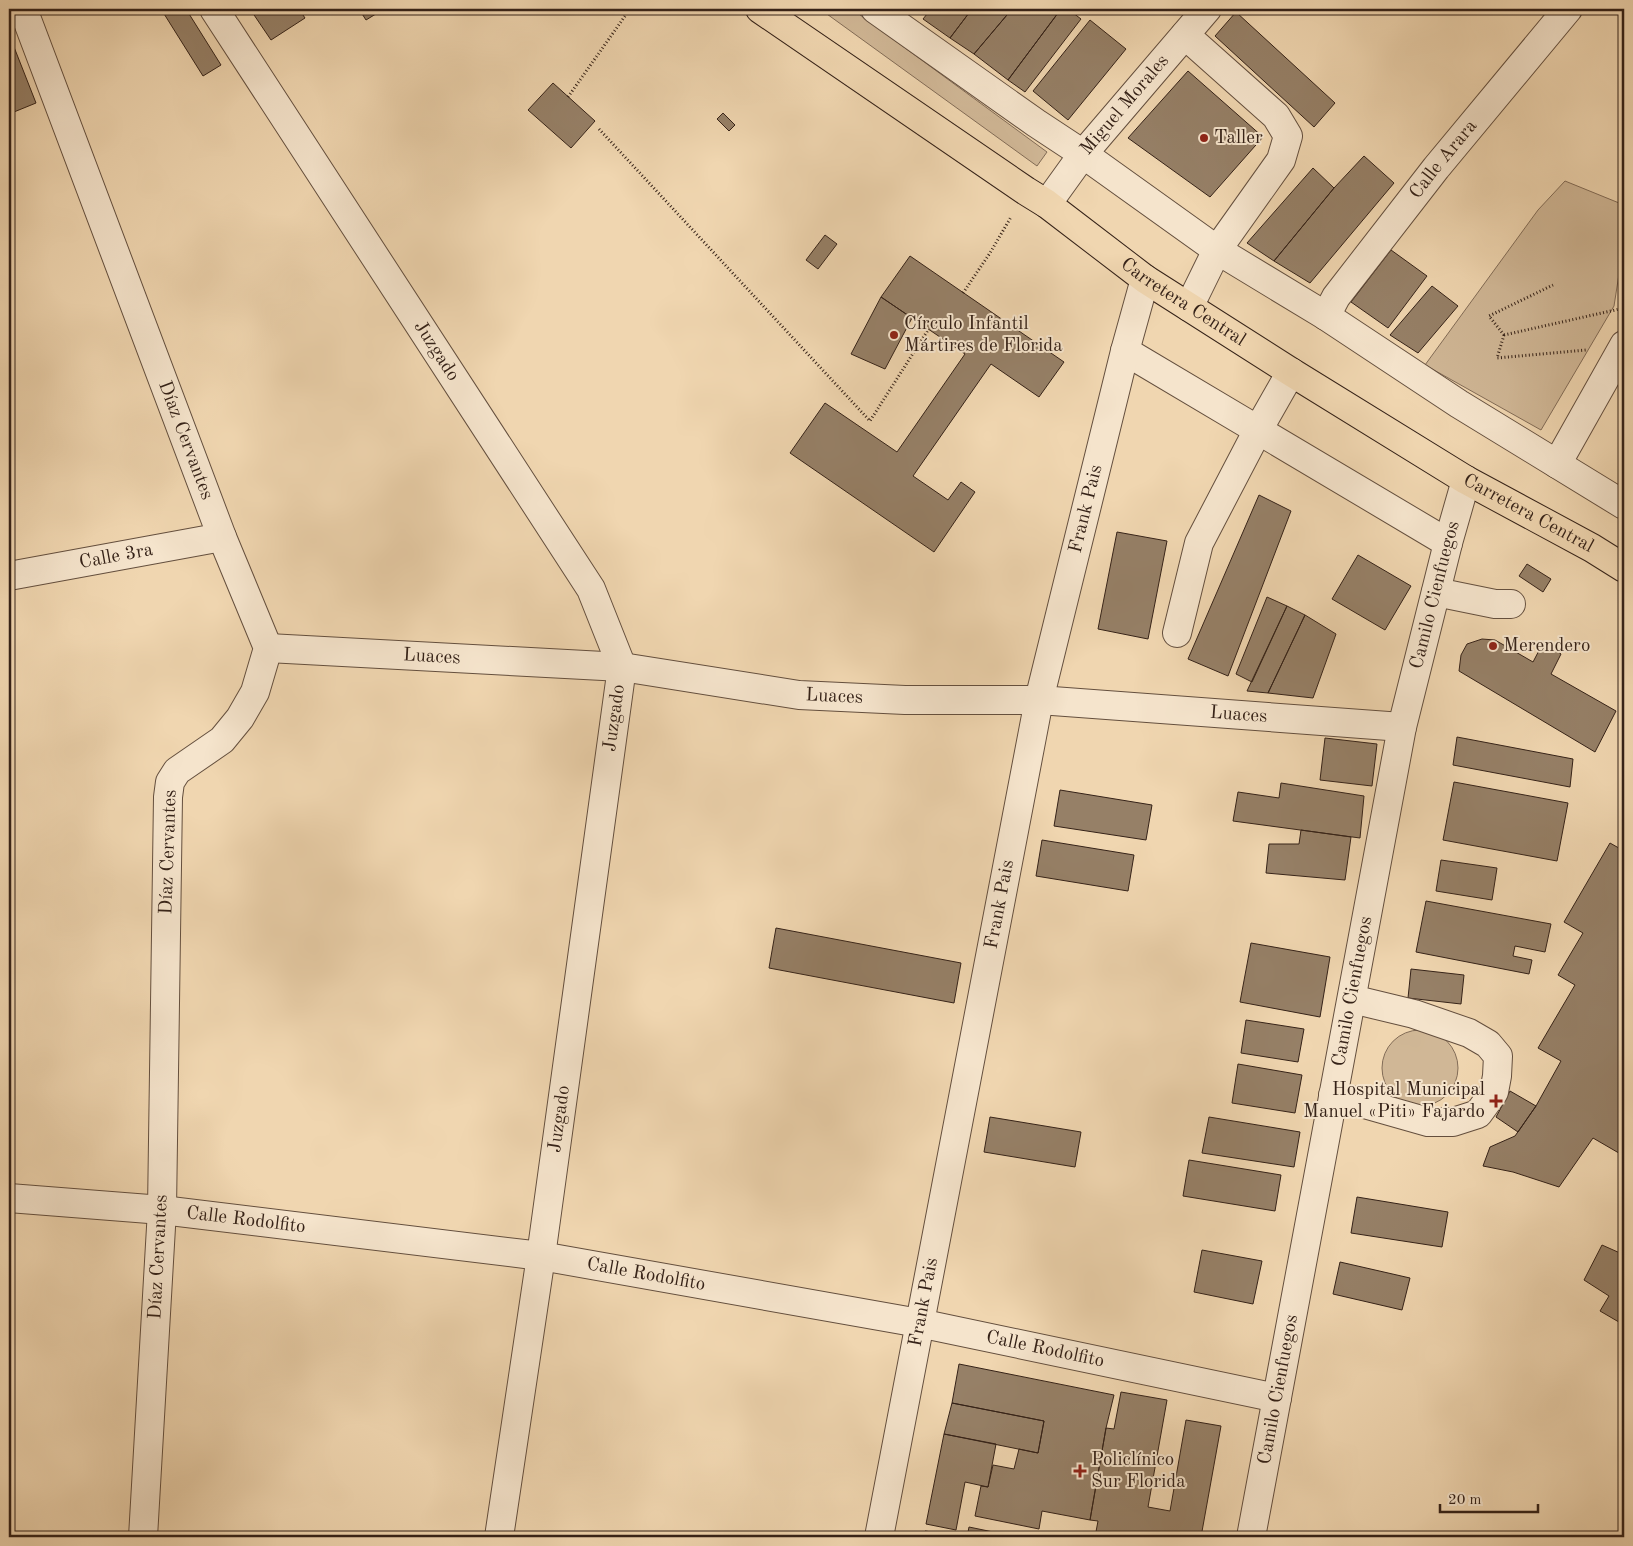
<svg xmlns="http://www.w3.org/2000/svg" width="1633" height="1546" viewBox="0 0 1633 1546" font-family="'Old Standard TT',serif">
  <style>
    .green { fill: #d0b796; stroke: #826c57 }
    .building { fill: #968067; stroke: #352218 }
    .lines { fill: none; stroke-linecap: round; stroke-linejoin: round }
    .minor-casing { stroke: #644f3e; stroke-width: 30 }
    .highway-casing { stroke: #352218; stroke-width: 30 }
    .path { stroke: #352218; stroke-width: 3; stroke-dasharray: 1 2.5; stroke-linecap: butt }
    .minor { stroke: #f5e4cc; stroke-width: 28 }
    .highway { stroke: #f0d6b0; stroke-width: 28 }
    .poi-dot { fill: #8f2418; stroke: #f5e4cc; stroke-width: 2 }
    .labels { text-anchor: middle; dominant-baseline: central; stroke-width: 4; stroke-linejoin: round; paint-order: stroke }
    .street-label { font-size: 19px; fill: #352218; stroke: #f5e4cc }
    .poi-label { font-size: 19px; fill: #352218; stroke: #f5e4cc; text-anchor: start }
  </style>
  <rect width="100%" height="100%" fill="#f0d6b0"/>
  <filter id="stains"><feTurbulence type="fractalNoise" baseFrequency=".004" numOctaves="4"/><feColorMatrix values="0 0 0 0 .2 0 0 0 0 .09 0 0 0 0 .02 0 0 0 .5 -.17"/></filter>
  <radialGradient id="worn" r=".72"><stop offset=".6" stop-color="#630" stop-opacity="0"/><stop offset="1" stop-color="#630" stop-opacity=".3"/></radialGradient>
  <path class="green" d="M820,9H852L1047,152L1037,166Z
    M1565,181L1624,205V242L1614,306L1541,430L1425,365L1538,210Z
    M1382 1068a38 38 0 1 1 76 0a38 38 0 1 1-76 0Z"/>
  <path class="building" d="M161,9H186L221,65L203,76Z
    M250,9H299L305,18L271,40Z
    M359,9H384L366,20Z
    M931,9H972L950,38L923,19Z
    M972,9H1012L974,54L950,38Z
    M1012,9H1061L1008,80L974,54Z
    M1061,9H1068L1081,19L1025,92L1008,80Z
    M1236,12L1335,103L1314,127L1215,36Z
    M1090,20L1126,49L1068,120L1033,91Z
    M14,47L36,103L9,114V48Z
    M1188,71L1263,137L1210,197L1128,138Z
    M553,83L595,121L571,148L528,110Z
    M723,113L735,125L729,131L717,119Z
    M1364,156L1394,183L1310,283L1274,261L1334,188Z
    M1313,168L1334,188L1274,261L1247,243Z
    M825,235L837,244L818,269L806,260Z
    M1391,250L1427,276L1388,328L1351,302Z
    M910,256L1064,362L1039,397L991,364L913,476L948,500L961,482L975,492L934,552L790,453L825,403L897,452L965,354L881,297Z
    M1432,286L1458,306L1418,353L1390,335Z
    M881,297L912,318L885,369L851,354Z
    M1259,495L1291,511L1228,676L1188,659Z
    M1117,532L1167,541L1148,639L1098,629Z
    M1358,555L1411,586L1385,630L1332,599Z
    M1527,564L1551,579L1543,592L1519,576Z
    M1267,597L1287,606L1252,682L1236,674Z
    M1287,606L1305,615L1268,693L1247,691Z
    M1305,615L1336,634L1313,698L1268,693Z
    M1482,639L1495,640L1533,662L1544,641L1561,654L1551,674L1616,711L1595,752L1459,671L1461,655L1467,644Z
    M1457,737L1573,759L1570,787L1453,765Z
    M1325,738L1377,744L1372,786L1320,780Z
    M1454,782L1568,803L1557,861L1443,840Z
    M1281,783L1364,796L1360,838L1233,821L1238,792L1279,798Z
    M1060,790L1152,805L1146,840L1054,826Z
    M1301,830L1351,837L1345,880L1266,873L1269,844H1299Z
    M1042,840L1134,855L1128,891L1036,876Z
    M1610,843L1624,851V1156L1593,1138L1559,1187L1513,1172L1483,1166L1490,1147L1515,1136L1536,1106L1561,1061L1538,1048L1575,985L1558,975L1583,933L1564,922Z
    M1441,860L1497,868L1492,900L1436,891Z
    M1426,901L1551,924L1545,952L1515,946L1513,956L1532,960L1529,974L1416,952Z
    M776,928L961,963L954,1003L769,968Z
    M1251,943L1330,957L1320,1017L1240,1002Z
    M1411,969L1464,975L1461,1004L1408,998Z
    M1246,1020L1304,1029L1298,1062L1241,1053Z
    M1238,1064L1302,1075L1295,1113L1232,1103Z
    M1510,1091L1536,1106L1518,1132L1496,1117Z
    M990,1117L1081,1132L1075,1167L984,1152Z
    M1209,1117L1300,1132L1294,1167L1202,1153Z
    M1189,1160L1281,1175L1275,1211L1183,1196Z
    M1357,1197L1448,1212L1442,1247L1351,1233Z
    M1602,1245L1620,1253L1624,1246V1325L1600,1311L1609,1296L1584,1280Z
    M1202,1250L1262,1261L1253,1304L1194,1292Z
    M1340,1262L1410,1278L1402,1310L1333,1294Z
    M959,1364L1114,1395L1106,1428L1090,1520L1042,1511L1039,1529L975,1516L981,1486L988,1487L993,1465L1014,1469L1019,1449L1038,1453L1044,1421L952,1403Z
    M1121,1392L1167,1400L1148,1507L1170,1511L1186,1420L1221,1426L1201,1537H1095L1098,1521L1090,1520L1106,1428L1114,1429Z
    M952,1403L1044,1421L1038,1453L944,1434Z
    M944,1434L996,1444L988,1487L965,1482L956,1530L926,1524Z
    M969,1527L998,1533L997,1537H967Z
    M925,1531L960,1536V1537H924Z"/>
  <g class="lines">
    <g class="minor-casing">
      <g id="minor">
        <path id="s1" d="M23,9L222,537L268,648L255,692L240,718L222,740L177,771L170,782L168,797L162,1210L143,1537"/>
        <path id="s2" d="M214,9L591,589L622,667L541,1256L499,1537"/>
        <path d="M875,9L1036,123L1083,154L1217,250L1326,316L1459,404L1624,505"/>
        <path d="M1185,35L1276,116L1288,136L1281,160L1217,250L1189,307"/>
        <path id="s3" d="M1047,204L1083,154L1207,9"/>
        <path id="s4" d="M1326,316L1336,297L1436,168L1568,9"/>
        <path d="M1125,351L1448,543"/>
        <path d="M1557,464L1624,345"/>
        <path id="s5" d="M9,576L222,537"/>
        <path d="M1436,592L1495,604H1511"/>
        <path d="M1177,633L1199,543L1258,430L1291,372"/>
        <path id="s6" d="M268,648L622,667L799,695L905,700H1039L1402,727"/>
        <path d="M1333,1095L1428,1122H1453L1478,1114L1494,1092L1497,1076L1498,1056L1488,1044L1469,1033L1414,1014L1352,999"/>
        <path id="s7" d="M9,1198L162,1210L541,1256L919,1323L1277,1398"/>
        <path id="s8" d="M879,1537L1039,700L1125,351L1145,279"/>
        <path id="s9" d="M1251,1537L1402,727L1448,543L1466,480"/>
      </g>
    </g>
    <g class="highway-casing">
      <g id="highway">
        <path id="s10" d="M760,9L1026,191L1047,204L1145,279L1291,372L1466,480L1592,548L1624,568"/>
      </g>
    </g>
    <path class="path" d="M568,97L630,9
      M599,129L870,421L928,330
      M963,293L990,253L1011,217
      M1504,335L1497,358L1586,350
      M1504,335L1624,308
      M1504,335L1489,316L1553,285"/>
    <use href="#minor" class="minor"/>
    <use href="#highway" class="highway"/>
  </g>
  <g class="poi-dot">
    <circle cx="1204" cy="138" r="5"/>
    <circle cx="894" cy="335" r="5"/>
    <circle cx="1493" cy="646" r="5"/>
    <path d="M1493.5 1093.5h5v5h5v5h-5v5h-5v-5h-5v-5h5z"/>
    <path d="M1077.5 1463.5h5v5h5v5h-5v5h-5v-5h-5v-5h5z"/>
  </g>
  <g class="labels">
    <g class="street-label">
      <text stroke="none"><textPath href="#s3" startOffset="126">Miguel Morales</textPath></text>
      <text stroke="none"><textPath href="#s4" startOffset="196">Calle Arara</textPath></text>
      <text stroke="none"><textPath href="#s10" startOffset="515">Carretera Central</textPath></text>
      <text stroke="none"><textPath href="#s2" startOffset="408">Juzgado</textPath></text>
      <text stroke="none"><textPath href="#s1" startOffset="461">Díaz Cervantes</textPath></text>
      <text stroke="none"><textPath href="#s8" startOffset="1049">Frank Pais</textPath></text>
      <text stroke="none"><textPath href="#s10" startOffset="920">Carretera Central</textPath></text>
      <text stroke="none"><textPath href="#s5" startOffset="109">Calle 3ra</textPath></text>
      <text stroke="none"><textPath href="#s9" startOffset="960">Camilo Cienfuegos</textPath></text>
      <text stroke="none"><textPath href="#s6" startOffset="164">Luaces</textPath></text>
      <text stroke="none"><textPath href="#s6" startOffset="569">Luaces</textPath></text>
      <text stroke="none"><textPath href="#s6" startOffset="974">Luaces</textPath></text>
      <text transform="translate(615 718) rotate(-82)">Juzgado</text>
      <text transform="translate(169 852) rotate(-88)">Díaz Cervantes</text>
      <text stroke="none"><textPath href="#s8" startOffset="644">Frank Pais</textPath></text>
      <text stroke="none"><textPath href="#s9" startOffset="555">Camilo Cienfuegos</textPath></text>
      <text transform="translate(560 1119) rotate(-82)">Juzgado</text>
      <text stroke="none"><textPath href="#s7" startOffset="238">Calle Rodolfito</textPath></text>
      <text transform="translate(159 1257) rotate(-87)">Díaz Cervantes</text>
      <text stroke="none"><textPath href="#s7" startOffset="642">Calle Rodolfito</textPath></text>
      <text stroke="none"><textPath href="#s8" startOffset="239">Frank Pais</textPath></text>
      <text stroke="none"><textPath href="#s7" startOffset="1048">Calle Rodolfito</textPath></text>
      <text stroke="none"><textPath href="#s9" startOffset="150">Camilo Cienfuegos</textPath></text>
    </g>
    <g class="poi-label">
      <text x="1214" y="138">Taller</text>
      <text x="904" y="324">Círculo Infantil<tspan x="904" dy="22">Mártires de Florida</tspan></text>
      <text x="1503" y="646">Merendero</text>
      <text x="1485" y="1090" text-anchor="end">Hospital Municipal<tspan x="1485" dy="22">Manuel «Piti» Fajardo</tspan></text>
      <text x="1091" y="1460">Policlínico<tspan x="1091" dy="22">Sur Florida</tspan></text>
    </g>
  </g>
  <rect width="1633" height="1546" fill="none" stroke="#f0d6b0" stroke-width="30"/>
  <rect x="10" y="10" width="1613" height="1526" fill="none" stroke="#352218" stroke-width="2.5"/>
  <rect x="15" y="15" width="1603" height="1516" fill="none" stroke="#352218"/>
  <path d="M1440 1504v8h98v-8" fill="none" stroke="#352218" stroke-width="2.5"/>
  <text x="1448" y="1504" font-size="15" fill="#352218" stroke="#f5e4cc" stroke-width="4" paint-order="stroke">20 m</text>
  <rect width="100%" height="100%" filter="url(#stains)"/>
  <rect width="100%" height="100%" fill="url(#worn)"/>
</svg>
